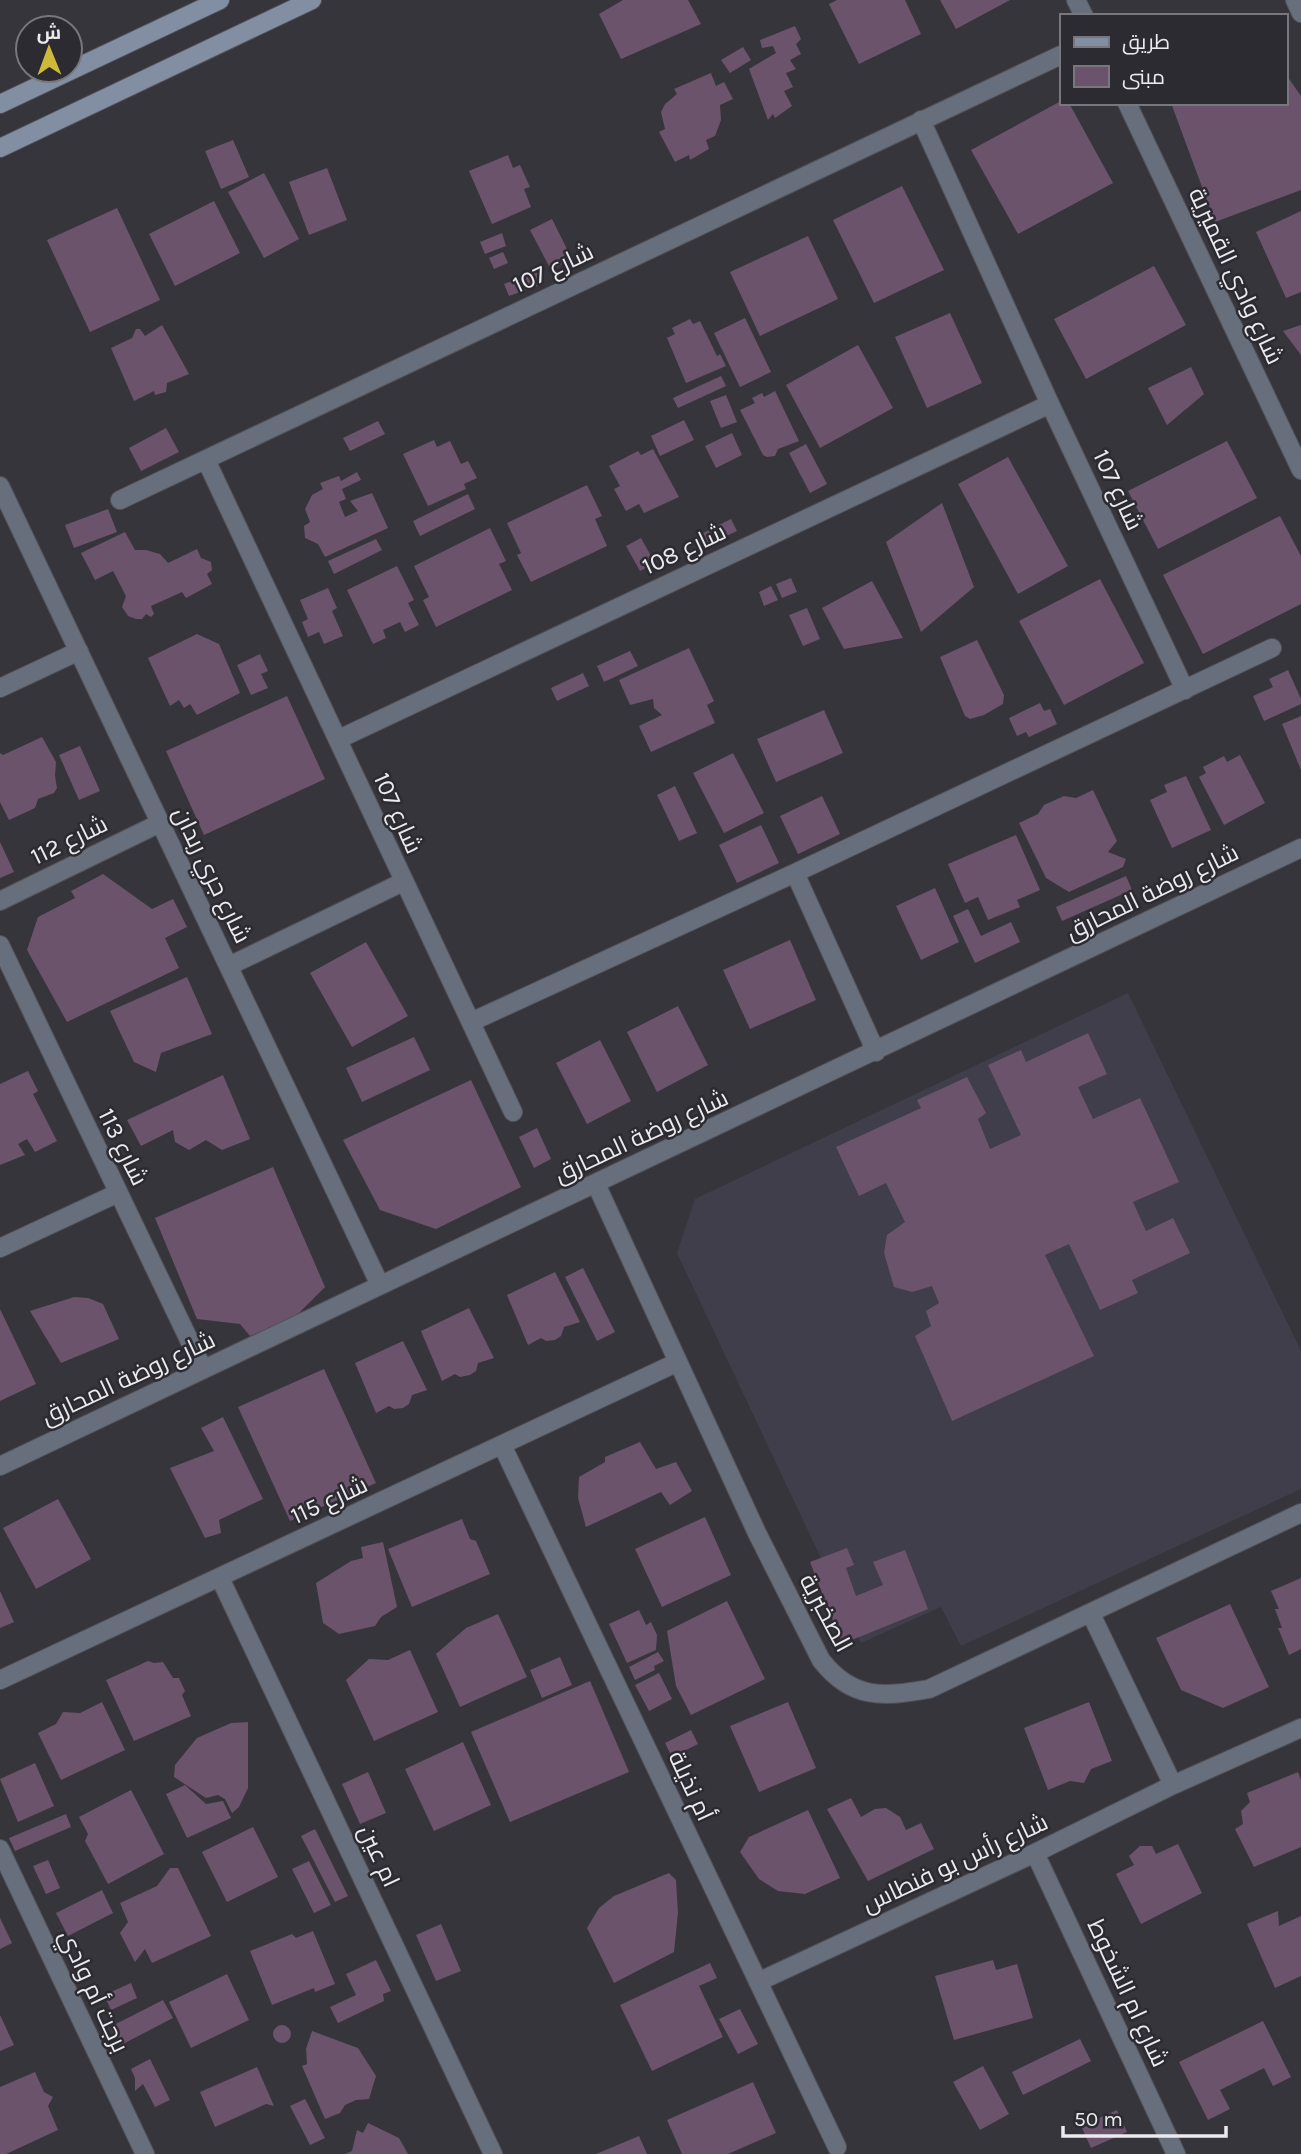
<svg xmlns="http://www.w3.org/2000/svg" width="1301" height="2154" viewBox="0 0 1301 2154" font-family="Karla,Cairo,sans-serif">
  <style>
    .built { fill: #403e4a }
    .building { fill: #6b536b }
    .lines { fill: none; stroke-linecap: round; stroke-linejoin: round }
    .street-casing { stroke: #535258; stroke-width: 20 }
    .secondary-casing { stroke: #535258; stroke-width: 20 }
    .street { stroke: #676f7c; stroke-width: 18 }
    .secondary { stroke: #828fa3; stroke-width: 18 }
    .labels { text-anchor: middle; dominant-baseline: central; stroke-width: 5; stroke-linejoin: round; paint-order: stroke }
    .street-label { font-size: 24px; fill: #ebeaee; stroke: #2c2b31 }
  </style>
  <rect width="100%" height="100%" fill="#36353c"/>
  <path class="built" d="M1128,993L1301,1351V1489L961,1646L941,1607L861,1643L677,1253L695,1199Z"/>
  <path class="building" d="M623,0H688L701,24L621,59L599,14Z
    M837,0H905L921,34L859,64L829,4Z
    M940,0H1010L956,29Z
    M795,26L801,39L796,44L801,54L790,60L796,69L786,73L793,87L784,91L792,106L775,118L773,114L768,120L749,69L776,53L773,46L762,48L760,40Z
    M743,47L751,60L730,73L721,60Z
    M711,73L716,86L724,82L733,99L720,105L721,120L715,136L706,140L709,149L690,160L689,155L675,162L659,132L665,129L661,112L665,104L677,94L674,89Z
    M1285,73L1301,96V190L1215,222L1171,103H1285Z
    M1061,101L1069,103L1113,183L1018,234L971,150Z
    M233,140L249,177L221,189L205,151Z
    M508,155L513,168L520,165L530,187L524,189L531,207L492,224L469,171Z
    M327,168L347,220L309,235L289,182Z
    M264,173L299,239L264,258L228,192Z
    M902,186L944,270L874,303L833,220Z
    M214,201L240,253L175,286L149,234Z
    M117,208L160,300L90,332L47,240Z
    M1301,211V292L1286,298L1256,232Z
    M552,219L572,259L551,270L530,230Z
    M502,233L506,246L485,254L480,242Z
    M808,236L838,299L760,336L730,272Z
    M503,252L508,263L494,269L489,258Z
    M1154,266L1186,325L1086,379L1054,319Z
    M537,271L543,284L509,296L504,284Z
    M950,313L982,383L927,408L895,337Z
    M745,318L771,372L740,387L714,333Z
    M690,319L693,324L700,321L717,356L720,354L726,366L686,383L667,338L675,334L672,328Z
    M162,325L189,374L167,383L166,392L155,395L154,391L134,401L111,348L132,338L136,329H140L145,336Z
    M1301,325V355L1283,331Z
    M858,345L893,408L820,448L786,385Z
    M1191,367L1204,394L1167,425L1148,388Z
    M721,376L726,386L678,408L673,398Z
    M775,391L799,441L778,449L775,456L767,457L763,455L740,410L755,403L752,398L762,393L764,397Z
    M726,395L737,422L721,428L710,401Z
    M684,420L694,440L660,456L651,436Z
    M378,421L385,434L350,451L343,438Z
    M166,428L179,452L141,471L129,448Z
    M732,433L742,455L716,468L705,446Z
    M434,440L437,447L450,441L461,464L468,461L477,478L464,484L466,489L428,506L403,454Z
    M1227,441L1257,498L1158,549L1128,491Z
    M806,444L827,484L810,493L789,453Z
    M653,449L679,497L644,513L639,504L626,511L614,489L620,486L609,466L638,451L641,455Z
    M1008,457L1068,566L1018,594L958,484Z
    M357,472L361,480L342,489L346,499L339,502L345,517L358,511L350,501L372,493L388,528L325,557L318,544L305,538L304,526L310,522L305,509L312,495L323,489L320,483L339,476L341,481Z
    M587,485L602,516L595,519L607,546L531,582L517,555L521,553L507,523Z
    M468,494L475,509L420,536L413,521Z
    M942,503L974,587L921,632L886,542Z
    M108,509L117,532L74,548L65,525Z
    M1280,516L1301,556V604L1203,654L1163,575Z
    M731,519L737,531L701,548L695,537Z
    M490,528L506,561L499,564L512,590L436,627L423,600L429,597L414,566Z
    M125,532L135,550H146L160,554L168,563L197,549L201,558L211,562L212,570L207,574L212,584L186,598L182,592L151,606L154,614L151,617L146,614L142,619H136L128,616L122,607L126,596L113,571L95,580L81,553Z
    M641,538L655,563L640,571L626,546Z
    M376,539L382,550L334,574L328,561Z
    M397,566L414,600L408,603L419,625L405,632L400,622L383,630L386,638L373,644L347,590Z
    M791,578L797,592L782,598L776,584Z
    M1100,579L1144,663L1064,705L1019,621Z
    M872,581L903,638L844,649L822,608Z
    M771,586L778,600L764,606L759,592Z
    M328,588L337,608L332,611L343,636L324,644L319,632L308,637L302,622L308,619L300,600Z
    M807,608L820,639L803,646L789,615Z
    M197,634L219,644L240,693L197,715L190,704L184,708L179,700L170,706L148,658Z
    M977,640L1004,695L1003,704L984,715L970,719L965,716L940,657Z
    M689,648L714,701L707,705L715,723L651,752L639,726L662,715L654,708L653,699L630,705L619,680Z
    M630,651L638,666L604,682L597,666Z
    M260,654L268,671L261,674L268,688L251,695L237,665Z
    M1288,670L1301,699V704L1264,721L1253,696L1273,687L1269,679Z
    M583,673L589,686L557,701L551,688Z
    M287,696L325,779L204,835L166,751Z
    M1040,703L1044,711L1050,709L1057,724L1029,737L1026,732L1017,736L1009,718Z
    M824,710L843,753L776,782L757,739Z
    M1301,716V770L1282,724Z
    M42,737L56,762L55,776L57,788L54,793L38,799L35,808L9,820L0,802V753L3,755Z
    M80,746L100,791L79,800L59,755Z
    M733,753L764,813L724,833L693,773Z
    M1240,755L1265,803L1224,825L1199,777L1206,773L1203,767L1224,756L1227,762Z
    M1186,776L1211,830L1172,848L1150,800L1167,792L1164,785Z
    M675,786L697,833L679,841L657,795Z
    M1093,790L1117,841L1108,852L1126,859L1123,867L1069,892L1046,878L1019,823L1038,814L1044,805L1064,796L1076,798Z
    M822,796L840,834L798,854L780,816Z
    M761,825L779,863L737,883L719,845Z
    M1016,835L1040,890L1017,900L1020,907L988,920L978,897L965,903L948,864Z
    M0,842L14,872L0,878Z
    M103,874L152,909L173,899L187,927L165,938L179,968L67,1022L27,950L38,917L75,898L71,891Z
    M1126,876L1132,890L1062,921L1056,907Z
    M935,888L959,942L921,960L896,906Z
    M968,909L981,936L1011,922L1020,942L975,963L953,916Z
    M790,940L816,1000L750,1029L723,970Z
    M366,942L408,1016L352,1047L310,973Z
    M187,977L212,1034L161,1053L156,1072L134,1062L110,1011Z
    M678,1006L708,1065L657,1092L627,1032Z
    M1088,1033L1107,1074L1078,1087L1093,1119L1140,1098L1179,1182L1133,1202L1146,1231L1173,1218L1190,1253L1132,1280L1138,1293L1100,1310L1069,1244L1045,1255L1094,1356L952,1421L915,1336L931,1326L926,1311L939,1303L932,1286L912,1292L894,1287L884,1253L887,1235L905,1222L886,1183L859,1196L836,1147L921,1108L917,1100L967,1077L986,1113L978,1119L990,1149L1021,1135L988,1065L1021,1050L1026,1062Z
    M414,1037L430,1070L362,1102L346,1068Z
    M600,1040L631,1101L587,1124L556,1063Z
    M28,1071L38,1091L33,1094L57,1141L35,1152L27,1139L18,1144L25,1155L0,1165V1084Z
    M223,1075L250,1139L222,1150L206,1140L189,1150L175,1142L173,1130L141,1146L127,1120Z
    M471,1080L521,1187L436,1229L380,1210L343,1140Z
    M537,1128L551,1159L534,1168L519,1137Z
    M273,1167L325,1287L294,1318L250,1336L240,1324L197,1319L155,1218Z
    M583,1268L615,1332L597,1341L565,1277Z
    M555,1272L580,1322L564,1327L561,1336L555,1340L546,1341L541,1338L528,1345L507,1295Z
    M74,1297L88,1298L103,1304L119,1339L61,1363L30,1311Z
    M469,1308L494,1358L478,1363L476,1371L470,1375L460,1377L455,1374L442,1381L421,1331Z
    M0,1309L36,1384L0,1401Z
    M403,1341L427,1390L412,1395L409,1404L403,1408L394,1409L389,1406L376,1413L355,1363Z
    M324,1369L376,1483L290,1521L238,1407Z
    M223,1417L263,1499L219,1520L221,1533L205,1538L170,1468L214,1451L201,1428Z
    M640,1442L656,1469L676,1462L692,1491L670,1505L661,1492L586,1527L578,1498L579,1477L605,1462V1457Z
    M58,1499L91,1559L36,1589L3,1528Z
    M705,1517L731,1575L662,1607L635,1549Z
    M462,1519L470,1539L476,1541L490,1574L412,1607L388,1549Z
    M383,1542L397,1607L381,1617L375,1626L339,1634L323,1623L316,1583L351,1561L363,1558L361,1547Z
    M847,1548L854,1565L846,1568L856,1596L883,1585L873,1562L905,1550L928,1609L842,1644L810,1562Z
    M1301,1578V1649L1289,1655L1278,1628H1282L1275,1609H1279L1271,1591Z
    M0,1591L14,1622L0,1628Z
    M727,1601L765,1679L691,1715L676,1686L667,1631Z
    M1230,1604L1269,1687L1223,1708L1181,1690L1156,1638Z
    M639,1610L646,1625L651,1622L657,1635L656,1650L627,1663L609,1624Z
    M498,1614L527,1677L460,1707L436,1654L466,1628Z
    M410,1650L438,1712L374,1741L346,1680L369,1659L388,1660Z
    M658,1652L664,1661L654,1666L655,1670L635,1680L629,1667Z
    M560,1657L572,1685L542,1698L530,1670Z
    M148,1661L154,1663L163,1662L173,1678H179L185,1691L182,1695L191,1716L134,1741L106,1680Z
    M659,1673L672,1699L649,1711L635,1685Z
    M590,1681L629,1772L510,1822L471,1732Z
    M102,1702L125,1750L61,1780L38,1733L56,1724L63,1712L80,1713Z
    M788,1702L816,1768L759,1792L730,1726Z
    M1089,1702L1112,1761L1091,1769L1084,1783L1070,1781L1048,1790L1024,1728Z
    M248,1722V1788L239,1807L232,1813L225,1799L218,1795L206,1798L174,1777L175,1765L197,1738L231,1723Z
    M691,1730L698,1744L672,1757L665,1743Z
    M463,1742L491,1805L434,1831L405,1769Z
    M35,1763L54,1806L18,1822L0,1779Z
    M368,1772L386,1813L360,1824L342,1784Z
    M1298,1772L1301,1780V1847L1254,1867L1235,1829L1243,1824L1241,1811L1250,1802L1247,1793Z
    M185,1785L206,1804L223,1801L231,1818L187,1838L166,1794Z
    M131,1790L164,1854L108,1884L85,1841L88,1834L79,1817Z
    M851,1798L861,1817L875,1809L886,1808L900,1817L906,1830L921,1823L934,1849L868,1881L827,1809Z
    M808,1810L840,1878L805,1894L778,1891L759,1879L740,1852L749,1837Z
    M66,1814L71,1827L15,1851L9,1838Z
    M253,1827L278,1877L227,1902L202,1852Z
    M315,1829L348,1896L335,1902L301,1836Z
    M1178,1844L1202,1893L1141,1924L1116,1874L1134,1865L1129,1856L1140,1846H1152L1156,1854Z
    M48,1860L60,1888L46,1894L33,1866Z
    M309,1861L331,1905L314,1913L292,1869Z
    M170,1868H178L211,1936L152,1963L145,1949L135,1962L120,1933L128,1922L120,1903L157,1886Z
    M669,1873L676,1880L678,1913L674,1952L614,1983L587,1928L599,1908L614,1896Z
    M102,1890L113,1913L68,1936L56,1913Z
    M1278,1911L1279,1926L1301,1916V1976L1275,1988L1247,1924Z
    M0,1918L12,1943L0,1949Z
    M441,1924L461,1971L436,1981L416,1935Z
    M313,1931L335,1984L315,1992L314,1988L272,2005L250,1951L292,1934L296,1938Z
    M376,1960L391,1991L383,1994L384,2001L338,2023L330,2007L356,1995L346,1974Z
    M993,1960L996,1970L1017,1964L1033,2018L954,2040L935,1976Z
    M710,1963L717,1978L699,1986L723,2037L652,2071L620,2005Z
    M227,1974L249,2020L191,2048L169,2002Z
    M131,1983L137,1998L111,2010L104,1995Z
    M163,2000L173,2018L119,2046L110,2027Z
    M740,2009L758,2044L738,2054L719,2019Z
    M0,2015L14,2045L0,2051Z
    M1263,2021L1291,2077L1273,2086L1264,2068L1220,2090L1230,2109L1208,2120L1179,2062Z
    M273 2034a9 9 0 1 1 18 0a9 9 0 1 1-18 0Z
    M312,2031L358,2048L376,2076L369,2099L356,2100L345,2105L340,2113L325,2119L302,2066L307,2064L306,2049Z
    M1080,2039L1091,2061L1023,2095L1012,2072Z
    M150,2059L170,2100L155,2107L143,2084L135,2091V2078L131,2069Z
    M983,2066L1009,2114L980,2130L953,2082Z
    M257,2067L274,2106L266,2104L215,2127L200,2092Z
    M35,2072L44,2092L53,2097L48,2106L58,2130L6,2154H0V2087Z
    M753,2082L776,2133L728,2154H682L667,2120Z
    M305,2099L325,2138L310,2145L290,2106Z
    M1117,2110L1127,2132L1091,2148L1081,2126Z
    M368,2123L399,2138L408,2154H345L352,2151L357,2130L363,2133Z
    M639,2136L647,2154H596Z"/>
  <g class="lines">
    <g class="street-casing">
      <path id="street" d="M1076,0L1084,16
        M1295,0L1301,13
        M1127,103L1301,470
        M921,120L1050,404L1185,690
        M206,460L513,1112
        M0,486L380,1285
        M120,500L1061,55
        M0,688L79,651
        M339,739L1050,404
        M795,873L876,1052
        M0,901L160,823
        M0,945L203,1369
        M229,966L403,882
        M471,1022L795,873L1272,648
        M596,1184L757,1533L821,1660C852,1700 883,1697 929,1689L1301,1513
        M0,1248L118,1193
        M502,1445L837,2147
        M0,1466L1301,848
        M220,1578L493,2154
        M1091,1614L1173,1785
        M0,1680L678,1362
        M0,1849L145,2154
        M1035,1853L1176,2154
        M758,1982L1035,1853L1173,1785L1301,1728"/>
    </g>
    <g class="secondary-casing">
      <path id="secondary" d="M0,104L220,0
        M0,148L312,0"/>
    </g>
    <use href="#street" class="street"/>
    <use href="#secondary" class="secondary"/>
  </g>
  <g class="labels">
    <g class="street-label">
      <text transform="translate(553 268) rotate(-25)">شارع 107</text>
      <text transform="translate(1236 276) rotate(65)">شارع وادي القميرية</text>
      <text transform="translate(1118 490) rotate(65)">شارع 107</text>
      <text transform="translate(684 549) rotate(-25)">شارع 108</text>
      <text transform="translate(398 813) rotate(66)">شارع 107</text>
      <text transform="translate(69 840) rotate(-26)">شارع 112</text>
      <text transform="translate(212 875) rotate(64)">شارع جري ربدان</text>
      <text transform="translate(1152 892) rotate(-26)">شارع روضة المحارق</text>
      <text transform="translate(641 1136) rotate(-25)">شارع روضة المحارق</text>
      <text transform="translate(123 1147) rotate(64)">شارع 113</text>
      <text transform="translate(128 1378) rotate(-25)">شارع روضة المحارق</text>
      <text transform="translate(329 1500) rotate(-25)">شارع 115</text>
      <text transform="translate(826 1613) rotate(62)">الصخبرية</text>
      <text transform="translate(691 1786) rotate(65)">أم نذيلة</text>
      <text transform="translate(379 1856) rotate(65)">ام عين</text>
      <text transform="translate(955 1863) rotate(-25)">شارع رأس بو فنطاس</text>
      <text transform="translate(94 1991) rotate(65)">برجت أم وادي</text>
      <text transform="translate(1128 1993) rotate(65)">شارع ام الشخوط</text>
    </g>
  </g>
  <rect x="1060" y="14" width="228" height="91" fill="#2c2b31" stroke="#78777d" stroke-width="2"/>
  <rect x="1074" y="37" width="35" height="10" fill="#828fa3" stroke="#78777d" stroke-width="2"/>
  <text x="1122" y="49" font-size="21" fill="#ebeaee">طريق</text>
  <rect x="1074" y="66" width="35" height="21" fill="#6b536b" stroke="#78777d" stroke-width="2"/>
  <text x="1122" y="84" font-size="21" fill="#ebeaee">مبنى</text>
  <g transform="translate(49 49) rotate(359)"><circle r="33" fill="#2c2b31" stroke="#78777d" stroke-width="2"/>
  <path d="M0-5L12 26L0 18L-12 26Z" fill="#ceb938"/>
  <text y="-10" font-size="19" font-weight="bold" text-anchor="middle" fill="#ebeaee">ش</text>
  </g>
  <path d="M1063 2126v10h163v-10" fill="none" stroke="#ebeaee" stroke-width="3.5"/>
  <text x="1074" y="2126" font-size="21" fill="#ebeaee" stroke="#2c2b31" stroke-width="5" paint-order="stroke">50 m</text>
</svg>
